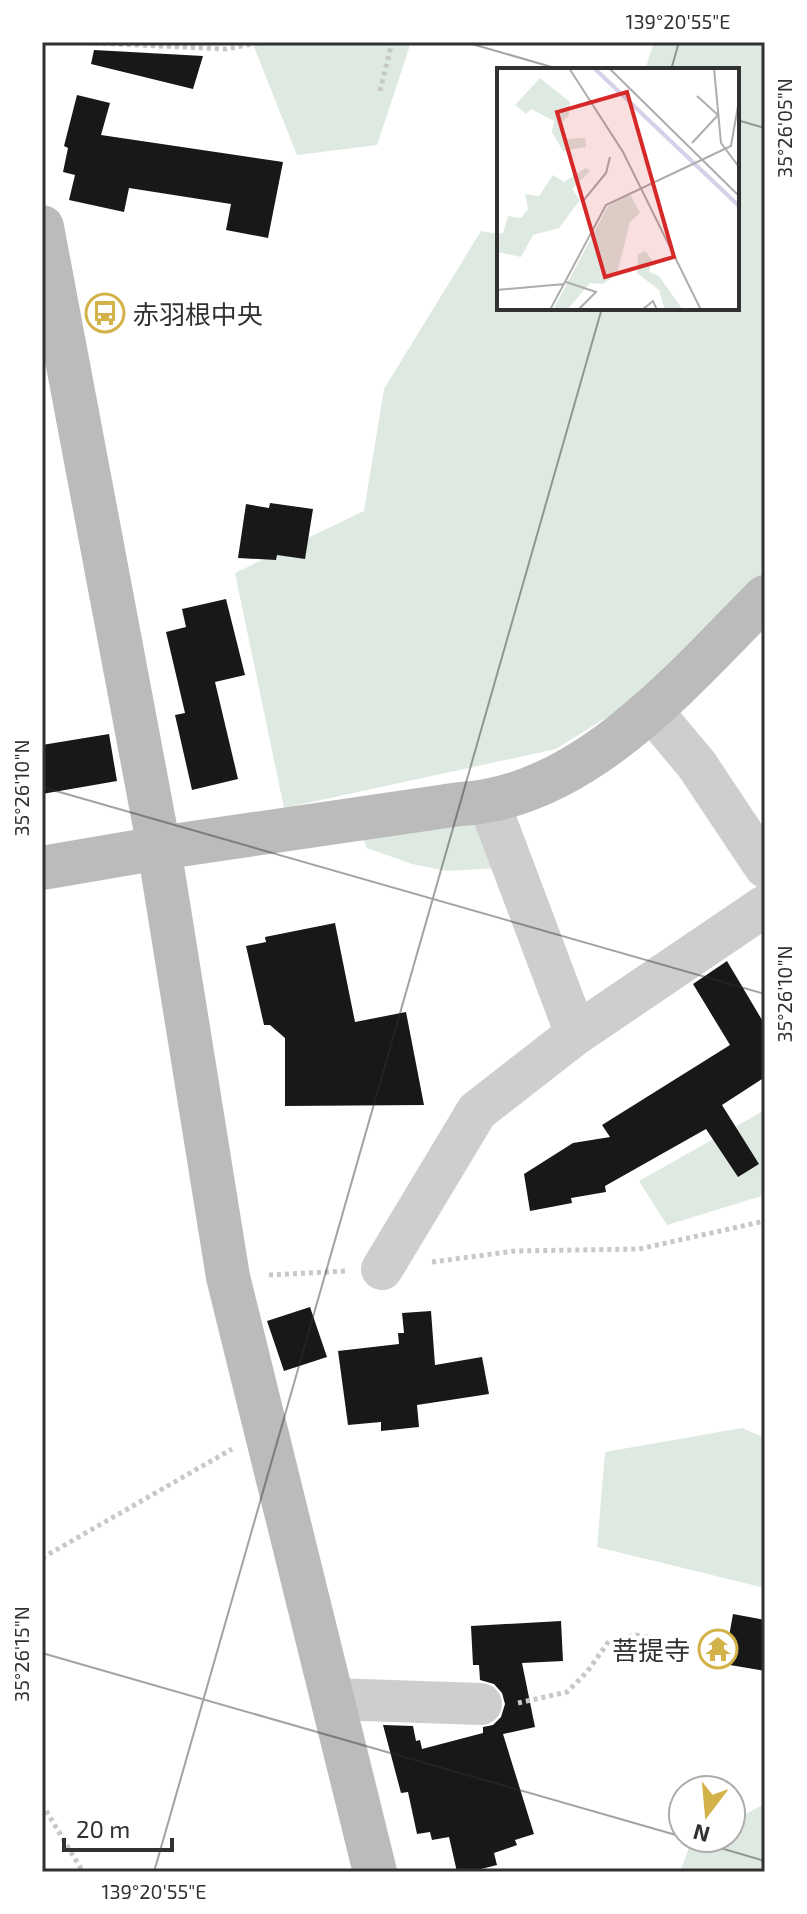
<svg xmlns="http://www.w3.org/2000/svg" width="807" height="1914" viewBox="0 0 807 1914" font-family="'Exo 2','Noto Sans JP',sans-serif">
  <style>
    .green { fill: #dee9e2 }
    .building { fill: #181818 }
    .lines { fill: none; stroke-linecap: round; stroke-linejoin: round }
    .path { stroke: #c8c8c8; stroke-width: 5; stroke-dasharray: 4 4; stroke-linecap: butt }
    .street { stroke: #cecece; stroke-width: 42 }
    .secondary { stroke: #bbb; stroke-width: 44 }
    .ticks { fill: none; stroke: #313131; stroke-width: 2; stroke-opacity: 0.45 }
    .labels { text-anchor: middle; dominant-baseline: central; stroke-width: 8; stroke-linejoin: round; paint-order: stroke }
    .poi-label { font-size: 26px; fill: #313131; stroke: #fff; text-anchor: start }
    .inset-river { fill: none; stroke: #d6d0ea; stroke-width: 4 }
    .inset-road { fill: none; stroke: #adadad; stroke-width: 2 }
    .view { fill: #d62828; fill-opacity: 0.15; stroke: #d62828; stroke-width: 4 }
    .inset-edge { fill: none; stroke: #313131; stroke-width: 4 }
    .neatline { fill: none; stroke: #313131; stroke-width: 3 }
    .ticks-label { font-size: 20px; text-anchor: middle; fill: #313131 }
  </style>
  <rect width="100%" height="100%" fill="#fff"/>
  <path class="green" d="M252,42H411L377,145L297,155Z
    M654,42H765V598L728,641L556,749L284,808L235,573L364,511L384,389L481,231L499,234V308H737V70H645Z
    M486,823L500,868L447,871L412,864L367,848L362,836Z
    M765,1110V1195L667,1225L639,1181Z
    M742,1428L765,1438V1588L597,1547L605,1452Z
    M765,1804V1872H680L691,1842L699,1838H731V1821Z"/>
  <path class="building" d="M94,50L203,56L193,89L91,64Z
    M77,95L110,103L101,135L283,162L268,238L226,230L231,204L129,188L124,212L69,200L75,175L63,172L68,148L64,146Z
    M270,503L313,509L305,559L277,555L276,560L238,558L246,504L269,508Z
    M226,599L245,675L215,682L238,779L192,790L175,715L185,713L166,632L186,627L182,609Z
    M109,734L117,781L42,794V745Z
    M335,923L355,1022L406,1012L424,1105L285,1106V1038L270,1025H264L246,946L266,942L265,937Z
    M727,961L765,1025V1077L722,1105L759,1164L738,1177L706,1129L605,1186L606,1192L571,1198L572,1203L530,1211L524,1174L573,1143L610,1137L602,1125L730,1045L693,984Z
    M310,1307L327,1357L284,1371L267,1321Z
    M431,1311L435,1365L482,1357L489,1394L417,1405L419,1427L381,1431V1422L348,1425L338,1351L399,1344L398,1333H404L402,1313Z
    M733,1614L765,1620V1671L724,1664Z
    M561,1621L563,1661L522,1663L535,1727L503,1734L534,1834L515,1840L517,1845L494,1853L497,1865L469,1872H457L449,1837L432,1840L430,1832L417,1834L408,1792L401,1793L383,1725L413,1726L416,1741L420,1740L422,1749L483,1733V1727L493,1725L501,1717L505,1704L502,1693L494,1684L480,1680L479,1665H473L471,1626Z"/>
  <g class="lines">
    <path class="path" d="M71,42L226,49L263,42
      M380,91L392,42
      M432,1262L515,1251L639,1249L765,1221
      M269,1275L347,1271
      M42,1558L232,1449
      M518,1703L567,1692L587,1672L609,1641L636,1635L681,1643
      M42,1804L83,1872"/>
    <path class="street" d="M651,710L697,765L765,867
      M489,803L576,1034
      M382,1269L477,1111L576,1034L765,906
      M332,1699L481,1704"/>
    <path class="secondary" d="M42,227L159,848L228,1277L375,1872
      M42,868L159,848L460,804C584,798 683,679 765,597"/>
  </g>
  <path class="ticks" d="M465,42L562,70M671,70L679,42M737,120L765,128M42,787L765,994M42,1653L683,1837M686,1838L765,1861M154,1872L602,308"/>
  <defs>
    <g id="bus-ring" transform="scale(2)"><circle r="9.5" fill="#fff" stroke="#d3b249" stroke-width="1.5"/><path d="M-5-6H5V4H4V6H2V4H-2V6H-4V4H-5ZM-3.5-4V0h7V-4ZM-3.5 1.2v1.5H-2V1.2ZM2 1.2v1.5H3.5V1.2Z" fill="#d3b249"/></g>
    <g id="temple-ring" transform="scale(2)"><circle r="9.5" fill="#fff" stroke="#d3b249" stroke-width="1.5"/><path d="M0-6L5-2H3V0L6.5 2.5H4V6H1.5V3h-3V6H-4V2.5H-6.5L-3 0V-2H-5Z" fill="#d3b249"/></g>
  </defs>
  <g fill-rule="evenodd">
    <use href="#bus-ring" x="105" y="313"/>
    <use href="#temple-ring" x="718" y="1649"/>
  </g>
  <g class="labels">
    <g class="poi-label">
      <text x="133" y="313">赤羽根中央</text>
      <text x="690" y="1649" text-anchor="end">菩提寺</text>
    </g>
  </g>
  <g transform="translate(497 68)">
    <rect width="242" height="242" fill="#fff"/>
    <path d="M43,10L73,34L72,47L65,54L67,71L88,70L89,79L66,83L55,64L57,53L34,41L29,46L18,37ZM89,100L93,103L75,121L83,132L62,160L36,167L24,189L0,184V166L6,165L11,148L24,150L31,141L28,126L42,128L56,107L67,114ZM133,126L143,145L133,154L120,206L106,216L93,215L70,242H56L111,138ZM148,183L155,192L152,204L162,208L186,242H168L162,222L140,205L141,186Z" fill="#dee9e2"/>
    <path class="inset-river" d="M97,0L242,138"/>
    <path class="inset-road" d="M72,0L126,84L204,242M112,0L242,128M217,0L224,75L242,99M200,28L221,47M195,75L222,46M86,133L109,105L113,89M69,214L99,224L81,242M0,222L68,216M53,242L109,137L234,78L242,32M145,242L156,233L160,242"/>
    <path class="view" d="M130,24L177,189L108,209L60,44Z"/>
    <rect width="242" height="242" class="inset-edge"/>
  </g>
  <rect width="807" height="1914" fill="none" stroke="#ffffff" stroke-width="88"/>
  <g transform="translate(707 1814) rotate(196)"><circle r="38" fill="#ffffff" stroke="#adadad" stroke-width="2"/>
  <path d="M0-6L14 30L0 20L-14 30Z" fill="#d3b249"/>
  <text y="-12" font-size="22" font-weight="bold" text-anchor="middle" fill="#313131">N</text>
  </g>
  <path d="M64 1838v12h108v-12" fill="none" stroke="#313131" stroke-width="4"/>
  <text x="76" y="1838" font-size="24" fill="#313131" stroke="#ffffff" stroke-width="6" paint-order="stroke">20 m</text>
  <rect x="44" y="44" width="719" height="1826" class="neatline"/>
  <g class="ticks-label">
    <text x="678" y="29">139°20'55"E</text>
    <text transform="translate(785 128) rotate(-90)" y="7">35°26'05"N</text>
    <text transform="translate(22 788) rotate(-90)" y="7">35°26'10"N</text>
    <text transform="translate(785 994) rotate(-90)" y="7">35°26'10"N</text>
    <text transform="translate(22 1654) rotate(-90)" y="7">35°26'15"N</text>
    <text x="154" y="1899">139°20'55"E</text>
  </g>
</svg>
